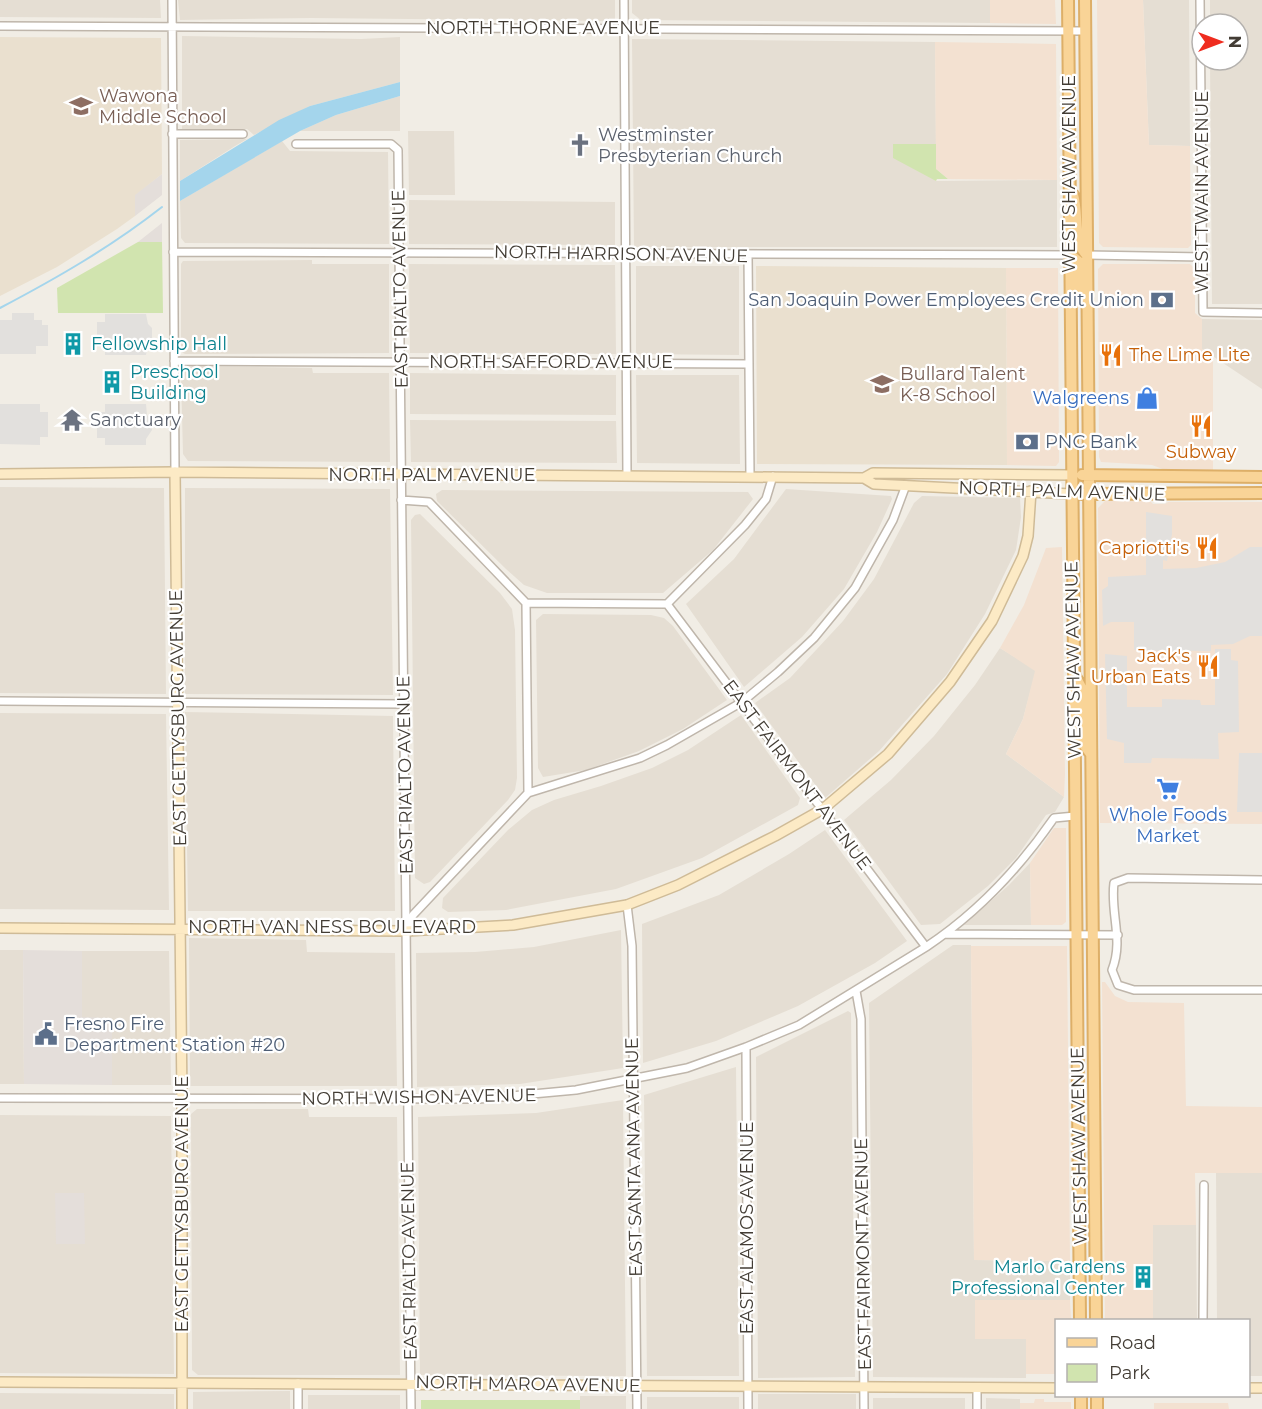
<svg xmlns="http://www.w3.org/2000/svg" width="1262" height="1409" viewBox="0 0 1262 1409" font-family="Montserrat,sans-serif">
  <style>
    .residential { fill: #e5ded3 }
    .commercial { fill: #f3e1d1 }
    .industrial { fill: #e4deda }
    .education { fill: #eae0cf }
    .green { fill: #d1e4af }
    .parking { fill: #e2e0dd }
    .water { fill: #a4d5ec }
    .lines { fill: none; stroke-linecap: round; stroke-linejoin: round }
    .stream { stroke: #a4d5ec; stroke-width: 2 }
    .street-casing { stroke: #bfb6ab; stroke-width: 10 }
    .secondary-casing { stroke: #cfbb97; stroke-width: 12 }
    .primary-casing { stroke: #ddaf68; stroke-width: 14 }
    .street { stroke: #fff; stroke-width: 7 }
    .secondary { stroke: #fceac5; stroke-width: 9 }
    .primary { stroke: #f9d497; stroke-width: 10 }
    .labels { text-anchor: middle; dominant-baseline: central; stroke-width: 4.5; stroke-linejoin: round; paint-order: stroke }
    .street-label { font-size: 18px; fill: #433d35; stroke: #fff }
    .education-label { font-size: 18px; fill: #785e54; stroke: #fff; text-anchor: start }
    .worship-label { font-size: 18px; fill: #5b616d; stroke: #fff; text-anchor: start }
    .service-label { font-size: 18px; fill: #4e5e75; stroke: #fff; text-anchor: start }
    .culture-label { font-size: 18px; fill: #0d838f; stroke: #fff; text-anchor: start }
    .food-label { font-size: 18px; fill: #c56008; stroke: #fff; text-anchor: end }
    .shop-label { font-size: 18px; fill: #366cbe; stroke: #fff; text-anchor: end }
  </style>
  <rect width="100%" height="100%" fill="#f1ede5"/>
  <path class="residential" d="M0,0H160L161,18L0,17Z
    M178,0H615V21L311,18L180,20Z
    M632,0H990V23L641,20L632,13Z
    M1143,0H1189L1190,146L1149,145Z
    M1210,0H1262V304H1212L1210,60H1238V24H1210Z
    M182,36L361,39L400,37V82L310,106L254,135L247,129L182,130Z
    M632,39L935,42L936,144H893L936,181L1057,180V247H634Z
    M400,96V131H300L336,115Z
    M408,131H454L455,195H409Z
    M247,139L235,146L180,181V140Z
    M282,141L290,151L388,152L389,244L185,243L181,238L180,201Z
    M409,200L615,202V245L409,244Z
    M312,260V264H389V353L185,354L181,352V264L183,261Z
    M409,264L615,265L616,354L410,353Z
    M636,266H739V355L636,354Z
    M1202,319L1262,320V389L1202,349Z
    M192,366L312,368L313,373H389L390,462L188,461L183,454L181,376L185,370Z
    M410,373L616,375V415L410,414Z
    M636,375H739L740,464L637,463Z
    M410,420L616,421L617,463L411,462Z
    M0,487L164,488L166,694L0,693Z
    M185,488L390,489L393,695L185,694Z
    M786,489L891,496L892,499L877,532L844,589L802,637L744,687L686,604L734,559Z
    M442,490L748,492L753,499L713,550L663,593H547L524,585L506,569L437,501L436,494Z
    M922,496L1020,498L1021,517L1016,550L985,614L947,674L879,751L825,798L755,703L790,678L843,621L874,579L914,503Z
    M420,514L500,593L512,609L515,630L517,778L515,790L508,800L430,882L424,884L415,878L411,520L415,515Z
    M543,614L651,615L664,618L673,626L727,700L683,729L639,751L586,770L543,777L538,768L536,620Z
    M1000,648L1036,670L1023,719L1006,754L1064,797L1055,812L1046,815L1016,858L988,886L940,924L921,925L844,820L891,780L934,736L975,685Z
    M185,712L393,716L395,911H188Z
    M0,713L166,714L169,910L0,909Z
    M741,715L800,798L798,805L702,858L616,889L506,910L448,912L442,908L443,898L508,830L532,810L554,800L601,786L652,768L688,750Z
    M825,830L907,941L875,963L798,1006L716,1041L643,1063L642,924L719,895L789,854Z
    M1030,863L1031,925H964L1009,885Z
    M621,930L623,1068L520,1084L417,1087L416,953L475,952L534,947Z
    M189,938L306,940L307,952L395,953L397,1086H190Z
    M953,945H971L974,1260L1070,1261V1300H975V1339H1026V1378L873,1377L869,1003Z
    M0,950H23L24,1084H0Z
    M82,951H169L171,1085H112V1018H82Z
    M848,1011L851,1013L855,1377L758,1378L756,1057Z
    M736,1067L739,1376H647L644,1095Z
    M623,1100L626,1376L420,1375L418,1117L536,1113Z
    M197,1109H308L309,1117H397L400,1375H198L192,1370L191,1114Z
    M0,1115L171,1116L174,1374L0,1373Z
    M1216,1173H1262V1376H1249L1248,1320H1217Z
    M1153,1224L1196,1225L1197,1320H1153Z
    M290,1391V1409H193V1392Z
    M0,1393L174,1394V1409H0Z
    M758,1394H856V1409H758Z
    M308,1395H400V1409H308Z
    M580,1396H626V1409H580Z
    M647,1397H739V1409H647Z
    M873,1398H965V1409H873Z
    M986,1398L1020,1399V1409H986Z"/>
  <path class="commercial" d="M990,0H1055L1056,24L990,23Z
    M1097,0H1143L1149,145L1190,146L1191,245L1188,248L1103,247L1099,243Z
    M935,42L1056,44L1057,180L948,179L936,169Z
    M1103,264H1190L1195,269V313L1202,319V349L1213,356V470L1168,471L1152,465L1101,462L1099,457L1098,269Z
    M1006,268H1058L1059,462L1056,466L1007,465Z
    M1105,501H1150L1153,504H1165L1168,502H1262V824L1100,823L1098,508Z
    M1062,547L1065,774L1064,797L1006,754L1023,719L1035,671L1000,648L1024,605L1046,548Z
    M1054,828H1066V922L1062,925H1031L1030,863Z
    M971,946H1067L1070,1261L974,1260Z
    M1102,982H1105L1115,996L1128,1002L1184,1003L1186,1106L1262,1107V1173H1195L1196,1225H1153V1320H1105Z
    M975,1300H1070L1071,1320H1056V1374H1026V1339H975Z
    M1035,1399H1044V1402H1071V1409H1020V1403H1034Z
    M1154,1403H1228L1229,1409H1154Z"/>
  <path class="industrial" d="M162,174V195L135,216L134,195Z
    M162,223V242H138Z
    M23,950L82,951V1017L112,1018V1085L24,1084Z
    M55,1193H84L85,1244H56Z"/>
  <path class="education" d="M0,37L161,38L162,174L135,195V216L117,229L57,267L0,296Z
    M756,266L1006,268L1007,465L757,464Z"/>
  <path class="green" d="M893,144H936V169L948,179H937L936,181L893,158Z
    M138,242H162L163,313H58L57,288Z
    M421,1400H580V1409H421Z"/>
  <path class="parking" d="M12,313H34V320H42V325H48V346H36V354H0V320H12Z
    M105,314H146L148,324L152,328V338L148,342L146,355H105V347H97V322H105Z
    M0,404H40V412H48V437H40V445L0,444Z
    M105,404H146L147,415L152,420V430L146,439V445H105V438H97V412H105Z
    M1146,512L1172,516V534L1167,561L1163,560V569L1196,568L1225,562L1250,547H1262V636H1250L1233,644L1211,645V651L1134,650V622H1111L1103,626L1102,590L1108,586V577L1146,575Z
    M1215,649H1231V660L1238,661L1239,732L1218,733L1219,759L1152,758L1151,763H1124V743L1107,739L1105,654L1127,656V707H1162V699L1200,700L1201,705H1215Z
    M1239,753H1262V812H1237Z"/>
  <path class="water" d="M400,82V96L336,115L300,131L180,201V181L279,120L310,106Z"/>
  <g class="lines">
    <path class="stream" d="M0,308C57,278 111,247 162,207"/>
    <g class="street-casing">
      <path id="street" d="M172,0L175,472
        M624,0L627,475
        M1200,0L1203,312L1262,313
        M0,26L1086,31
        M172,134H243
        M296,144H391L398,150L411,1409
        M173,252L1070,255
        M748,255L750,476
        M1087,255L1203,257
        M174,361L749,364
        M401,500L429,502L526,603L667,604L745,525L766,499L773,476
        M526,603L528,793
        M667,604L926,947
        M0,701L404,704
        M1262,880L1128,878L1114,883C1110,913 1124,940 1112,970L1118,985L1134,990H1262
        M627,905L632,946L637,1409
        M407,928L413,915L528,793L640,758L667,745L742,702L778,672L814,638L855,588L893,520L906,485
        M945,934L1118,935
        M856,991L861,1019L864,1409
        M746,1047L748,1409
        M0,1098L479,1099L576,1090L687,1068L746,1047L799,1025L926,947C976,914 1020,867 1054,818L1075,816
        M1203,1320L1204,1185
        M298,1383V1409
        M977,1389V1409"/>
    </g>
    <g class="secondary-casing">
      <path id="secondary" d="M175,472L182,1098V1409
        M0,474L175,472L864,478L873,473L1072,475
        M864,478L874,484L1072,494
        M0,928L406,931L513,925L627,905L678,885L775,836L823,809L888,754L950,682L992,621L1023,556L1028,536L1031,491
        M0,1382L1056,1388
        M1248,1388H1262"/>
    </g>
    <g class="primary-casing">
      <path id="primary" d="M1068,0L1080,1320
        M1085,0L1096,1320
        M1073,195C1079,215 1072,240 1087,255
        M1070,255L1079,262V293L1088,299
        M1082,475L1262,477
        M1082,494L1262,493
        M1075,676L1082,689L1083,743L1091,754
        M1081,1396V1409
        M1097,1396V1409"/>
    </g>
    <use href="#street" class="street"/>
    <use href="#secondary" class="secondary"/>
    <use href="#primary" class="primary"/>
  </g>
  <defs>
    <g id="school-bare" transform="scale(1.8)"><path d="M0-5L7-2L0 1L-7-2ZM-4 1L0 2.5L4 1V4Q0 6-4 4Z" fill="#8d6e63" stroke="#fff" stroke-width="2.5" paint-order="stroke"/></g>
    <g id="church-bare" transform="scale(1.8)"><path d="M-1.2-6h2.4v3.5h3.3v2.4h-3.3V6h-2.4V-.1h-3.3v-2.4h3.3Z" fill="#6b7280" stroke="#fff" stroke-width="2.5" paint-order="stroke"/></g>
    <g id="bank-bare" transform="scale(1.8)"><path d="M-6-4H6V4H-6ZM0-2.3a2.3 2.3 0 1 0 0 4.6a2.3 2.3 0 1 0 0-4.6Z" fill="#5c6f8a" stroke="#fff" stroke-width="2.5" paint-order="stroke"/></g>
    <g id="building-bare" transform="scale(1.8)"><path d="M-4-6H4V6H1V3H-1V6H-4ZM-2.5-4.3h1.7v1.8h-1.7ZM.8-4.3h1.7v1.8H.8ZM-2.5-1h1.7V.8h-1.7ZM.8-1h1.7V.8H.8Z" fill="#0f9aa8" stroke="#fff" stroke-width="2.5" paint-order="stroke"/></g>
    <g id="restaurant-bare" transform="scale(1.8)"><path d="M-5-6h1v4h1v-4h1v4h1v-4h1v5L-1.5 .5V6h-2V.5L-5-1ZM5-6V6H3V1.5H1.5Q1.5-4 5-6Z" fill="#e8710a" stroke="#fff" stroke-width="2.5" paint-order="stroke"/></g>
    <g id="shop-bare" transform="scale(1.8)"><path d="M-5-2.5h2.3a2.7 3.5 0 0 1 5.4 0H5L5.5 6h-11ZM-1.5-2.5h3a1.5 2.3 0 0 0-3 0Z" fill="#3f7fe0" stroke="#fff" stroke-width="2.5" paint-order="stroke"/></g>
    <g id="temple-bare" transform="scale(1.8)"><path d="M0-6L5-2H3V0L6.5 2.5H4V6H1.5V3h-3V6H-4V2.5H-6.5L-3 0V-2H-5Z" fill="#6b7280" stroke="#fff" stroke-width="2.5" paint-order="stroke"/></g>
    <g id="supermarket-bare" transform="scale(1.8)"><path d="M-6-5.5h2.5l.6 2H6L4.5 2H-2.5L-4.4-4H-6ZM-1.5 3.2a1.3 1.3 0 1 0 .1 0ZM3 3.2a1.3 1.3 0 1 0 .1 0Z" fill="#3f7fe0" stroke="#fff" stroke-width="2.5" paint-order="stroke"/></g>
    <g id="civic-bare" transform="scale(1.8)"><path d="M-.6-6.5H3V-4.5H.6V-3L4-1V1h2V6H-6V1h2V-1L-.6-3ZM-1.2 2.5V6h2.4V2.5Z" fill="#5c6f8a" stroke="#fff" stroke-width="2.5" paint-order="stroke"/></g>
  </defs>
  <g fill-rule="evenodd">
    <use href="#school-bare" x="81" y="106"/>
    <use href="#church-bare" x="580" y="145"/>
    <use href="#bank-bare" x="1162" y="300"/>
    <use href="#building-bare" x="73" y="344"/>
    <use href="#restaurant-bare" x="1111" y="355"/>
    <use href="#building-bare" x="112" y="382"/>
    <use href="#school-bare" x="882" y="384"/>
    <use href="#shop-bare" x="1147" y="398"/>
    <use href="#temple-bare" x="72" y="420"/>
    <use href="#restaurant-bare" x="1201" y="426"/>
    <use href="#bank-bare" x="1027" y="442"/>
    <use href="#restaurant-bare" x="1207" y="548"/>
    <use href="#restaurant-bare" x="1208" y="666"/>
    <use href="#supermarket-bare" x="1168" y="789"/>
    <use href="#civic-bare" x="46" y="1034"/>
    <use href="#building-bare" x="1143" y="1277"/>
  </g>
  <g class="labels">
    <g class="street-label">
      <text x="543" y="28">NORTH THORNE AVENUE</text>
      <text transform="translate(1069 174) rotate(-90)">WEST SHAW AVENUE</text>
      <text transform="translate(1202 192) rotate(-90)">WEST TWAIN AVENUE</text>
      <text transform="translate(621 254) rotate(1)">NORTH HARRISON AVENUE</text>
      <text transform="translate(400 289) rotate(-91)">EAST RIALTO AVENUE</text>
      <text x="551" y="362">NORTH SAFFORD AVENUE</text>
      <text x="432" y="475">NORTH PALM AVENUE</text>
      <text transform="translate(1062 491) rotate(2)">NORTH PALM AVENUE</text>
      <text transform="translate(1073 660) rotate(-91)">WEST SHAW AVENUE</text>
      <text transform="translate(178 718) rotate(-91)">EAST GETTYSBURG AVENUE</text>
      <text transform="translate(405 775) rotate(-91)">EAST RIALTO AVENUE</text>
      <text transform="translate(797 775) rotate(53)">EAST FAIRMONT AVENUE</text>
      <text x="332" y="927">NORTH VAN NESS BOULEVARD</text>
      <text transform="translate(419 1097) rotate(-1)">NORTH WISHON AVENUE</text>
      <text transform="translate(1079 1146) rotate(-91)">WEST SHAW AVENUE</text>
      <text transform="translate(634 1157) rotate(-91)">EAST SANTA ANA AVENUE</text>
      <text transform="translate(182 1204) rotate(-90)">EAST GETTYSBURG AVENUE</text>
      <text transform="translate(747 1228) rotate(-90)">EAST ALAMOS AVENUE</text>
      <text transform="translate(863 1254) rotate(-91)">EAST FAIRMONT AVENUE</text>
      <text transform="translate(409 1261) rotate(-91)">EAST RIALTO AVENUE</text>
      <text transform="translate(528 1384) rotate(1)">NORTH MAROA AVENUE</text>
    </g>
    <g class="education-label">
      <text x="99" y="96">Wawona<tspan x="99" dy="21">Middle School</tspan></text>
      <text x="900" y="374">Bullard Talent<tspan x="900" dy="21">K-8 School</tspan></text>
    </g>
    <g class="worship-label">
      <text x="598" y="135">Westminster<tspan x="598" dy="21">Presbyterian Church</tspan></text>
      <text x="90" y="420">Sanctuary</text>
    </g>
    <g class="service-label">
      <text x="1144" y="300" text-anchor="end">San Joaquin Power Employees Credit Union</text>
      <text x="1045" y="442">PNC Bank</text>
      <text x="64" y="1024">Fresno Fire<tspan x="64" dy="21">Department Station #20</tspan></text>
    </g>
    <g class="culture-label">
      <text x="91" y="344">Fellowship Hall</text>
      <text x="130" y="372">Preschool<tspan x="130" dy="21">Building</tspan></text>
      <text x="1125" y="1267" text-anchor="end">Marlo Gardens<tspan x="1125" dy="21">Professional Center</tspan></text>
    </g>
    <g class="food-label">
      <text x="1129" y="355" text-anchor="start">The Lime Lite</text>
      <text x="1201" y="452" text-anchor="middle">Subway</text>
      <text x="1189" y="548">Capriotti's</text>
      <text x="1190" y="656">Jack's<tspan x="1190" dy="21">Urban Eats</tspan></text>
    </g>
    <g class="shop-label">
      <text x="1129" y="398">Walgreens</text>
      <text x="1168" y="815" text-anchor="middle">Whole Foods<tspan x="1168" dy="21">Market</tspan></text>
    </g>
  </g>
  <rect x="1055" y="1319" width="195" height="78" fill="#ffffff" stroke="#b4b1ae" stroke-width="1.5"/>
  <rect x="1067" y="1338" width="30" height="9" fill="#f9d497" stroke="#b4b1ae" stroke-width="1.5"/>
  <text x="1109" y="1349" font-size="18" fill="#433d35">Road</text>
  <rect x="1067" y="1364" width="30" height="18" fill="#d1e4af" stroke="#b4b1ae" stroke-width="1.5"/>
  <text x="1109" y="1379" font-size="18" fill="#433d35">Park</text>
  <g transform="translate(1220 42) rotate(90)"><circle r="28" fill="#ffffff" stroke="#b4b1ae" stroke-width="1.5"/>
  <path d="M0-4.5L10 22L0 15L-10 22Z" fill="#ef2c1f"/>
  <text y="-9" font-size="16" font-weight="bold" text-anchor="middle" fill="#433d35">N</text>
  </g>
</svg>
